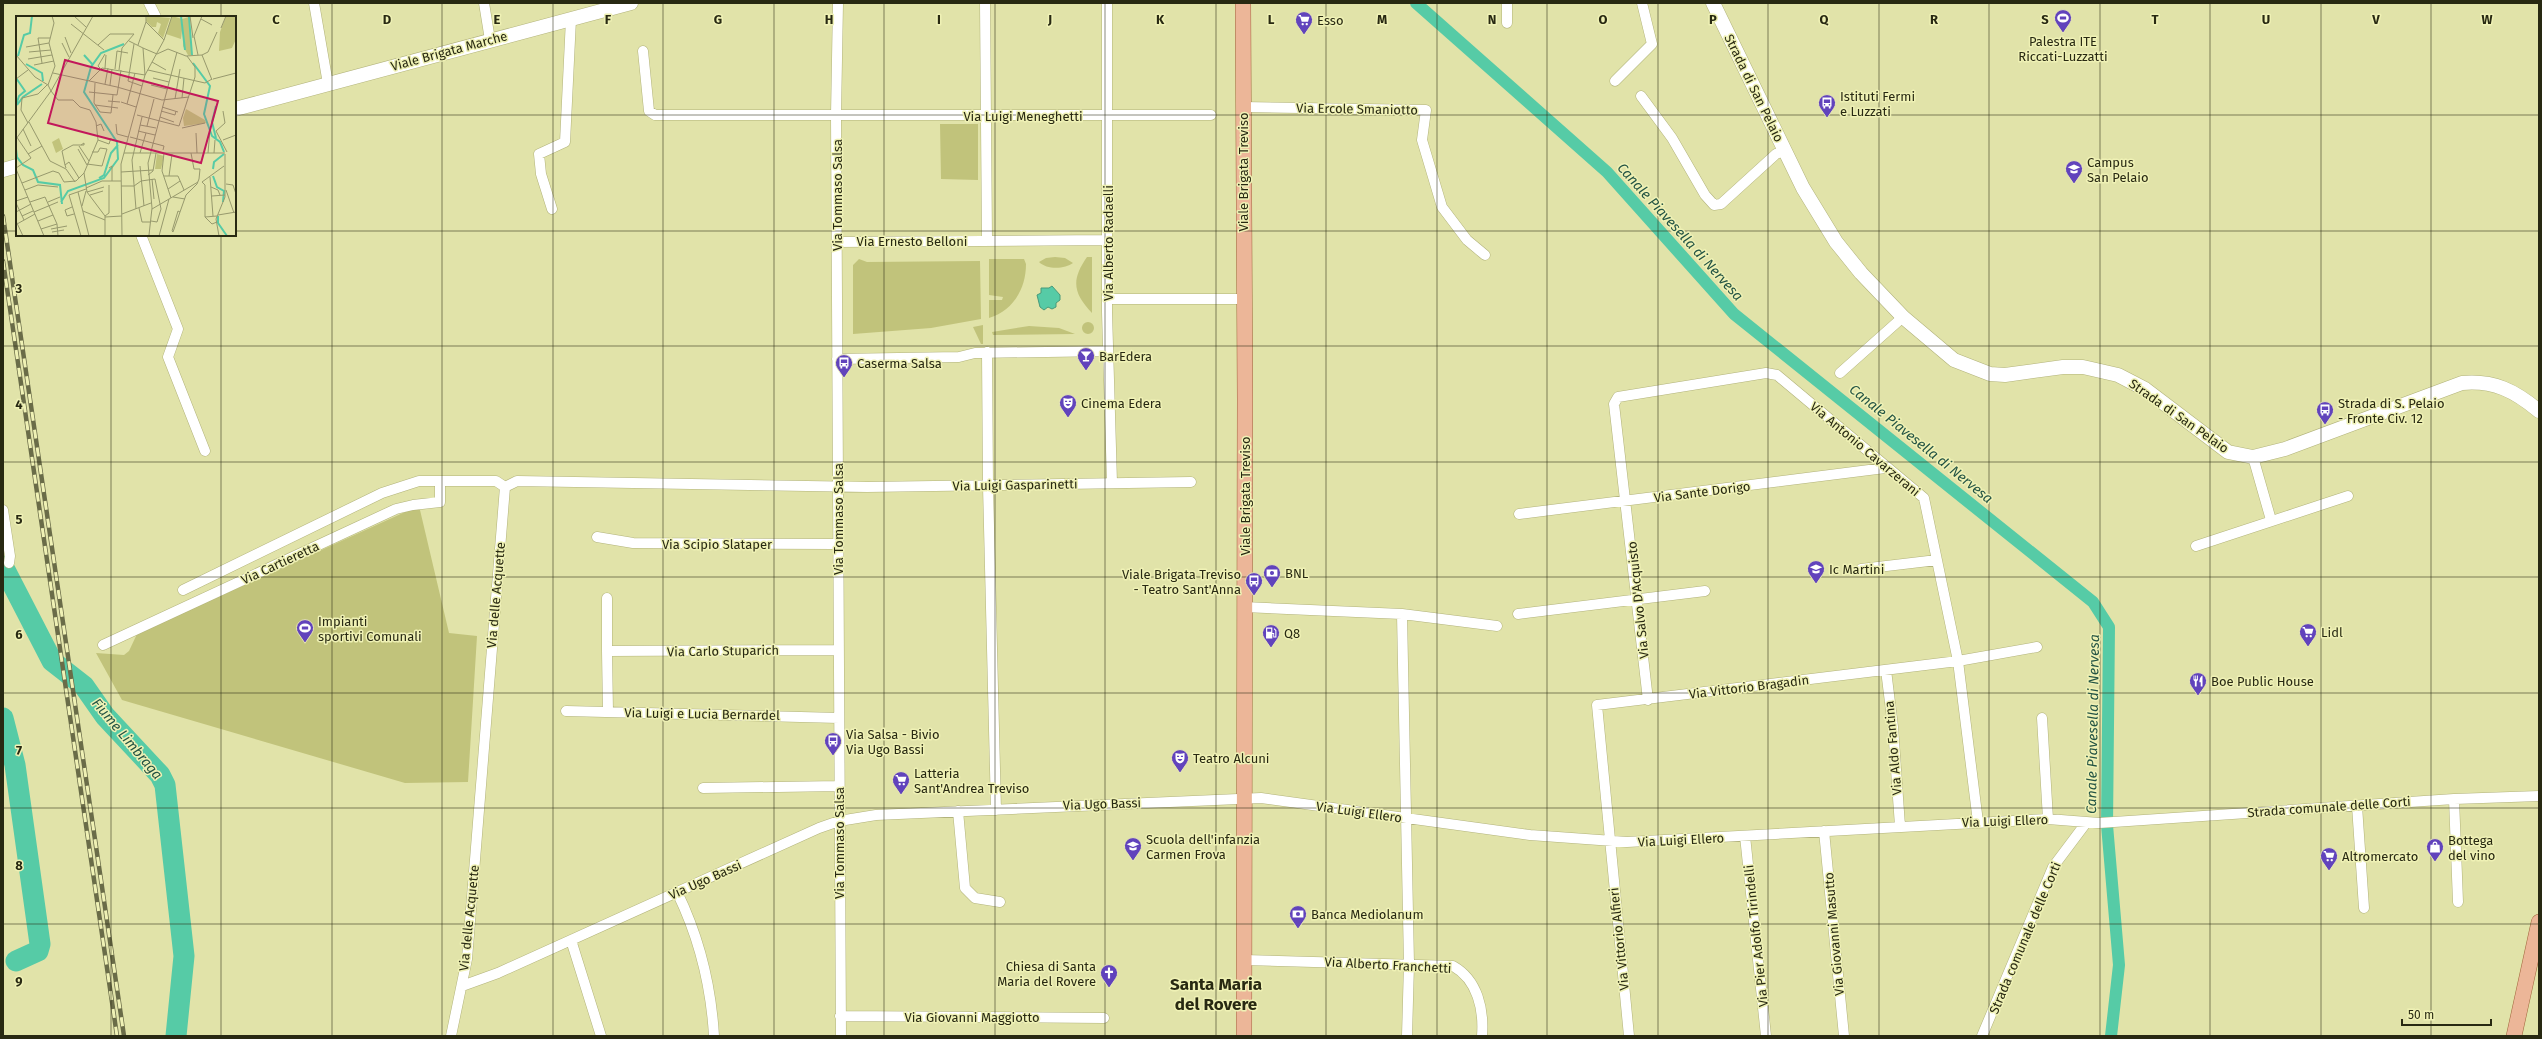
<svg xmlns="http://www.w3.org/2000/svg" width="2542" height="1039" viewBox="0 0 2542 1039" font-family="'Fira Sans',sans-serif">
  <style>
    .green { fill: #c1c37b }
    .water { fill: #56cba6; stroke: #489a7a }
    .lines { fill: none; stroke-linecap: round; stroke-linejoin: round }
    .canal { stroke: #56cba6; stroke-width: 12 }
    .river { stroke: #56cba6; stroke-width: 21 }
    .street-casing { stroke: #b2b37b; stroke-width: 11 }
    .secondary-casing { stroke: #b2b37b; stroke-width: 15 }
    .primary-casing { stroke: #a0653c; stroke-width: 16 }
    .street { stroke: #fff; stroke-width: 10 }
    .secondary { stroke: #fff; stroke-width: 14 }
    .primary { stroke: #ecb698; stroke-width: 15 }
    .rail-casing { stroke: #6a6c48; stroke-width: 4.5 }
    .rail { stroke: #eff1b5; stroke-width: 3; stroke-dasharray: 9; stroke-linecap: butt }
    .grid { fill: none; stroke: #282912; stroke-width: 1; stroke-opacity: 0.55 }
    .labels { text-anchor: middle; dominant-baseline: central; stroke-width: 3; stroke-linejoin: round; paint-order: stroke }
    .poi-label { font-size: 13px; fill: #282912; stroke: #eff1b5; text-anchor: start }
    .street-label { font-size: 13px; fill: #282912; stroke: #eff1b5 }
    .water-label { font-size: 14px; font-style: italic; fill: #245444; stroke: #eff1b5 }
    .district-label { font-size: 17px; font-weight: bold; fill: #282912; stroke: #eff1b5 }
    .inset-river { fill: none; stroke: #56cba6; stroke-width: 2 }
    .inset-road { fill: none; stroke: #97996d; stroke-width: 1 }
    .view { fill: #c2185b; fill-opacity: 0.15; stroke: #c2185b; stroke-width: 2 }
    .inset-edge { fill: none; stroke: #282912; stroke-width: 2 }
    .grid-label { font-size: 13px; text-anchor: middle; font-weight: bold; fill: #282912; stroke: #eff1b5; stroke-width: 3; stroke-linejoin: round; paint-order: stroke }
  </style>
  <rect width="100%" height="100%" fill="#e1e3a9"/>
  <path class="green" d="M940,124H978V180L941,179Z
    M1055,257L1065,258L1073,263C1065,269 1047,270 1039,262L1046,258Z
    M1087,257H1092V313C1073,293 1071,280 1087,257Z
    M859,259L867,262L980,261L981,319L931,328L853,334V265Z
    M989,259H1024L1026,264C1026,288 1014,310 989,318V300H1002L1003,297L989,295Z
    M1082 328a6 6 0 1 1 12 0a6 6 0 1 1-12 0Z
    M983,325V344H981L973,327Z
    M1029,326L1059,328L1075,334L993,335L992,332Z
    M416,507L420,510L449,633L477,636L468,782L405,783L122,700L96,653L124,655L129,651L137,634Z"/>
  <path class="water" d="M1052,286L1060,295V300L1056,303V307L1052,309L1048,307L1044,310L1040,307L1037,295L1041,293V288H1049Z"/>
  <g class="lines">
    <path class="canal" d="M1416,3L1607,172L1734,314L2093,602L2109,627L2107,825L2119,965L2111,1036"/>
    <path class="river" d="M3,566L52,661L84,686L105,716L160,775L165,785L184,956L176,1036
      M3,718L15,765L40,944L38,951L16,961"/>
    <g class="street-casing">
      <path id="street" d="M149,3L156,17
        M314,3L328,84
        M484,3L490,40
        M838,3L836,115L841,1036
        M985,3L987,241
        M1107,3V312L1112,483
        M1507,23V3
        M643,51L649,111L655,115H1211
        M1615,81L1652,44L1642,3
        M1641,96L1672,138L1705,195L1714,205L1721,204L1776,154L1784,151
        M1243,107L1426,110L1422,140L1442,207L1467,240L1485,255
        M552,209L541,174L539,154L565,142L571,19
        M141,235L178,329L168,357L205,451
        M837,242L1108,240
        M1107,299H1244
        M987,352L988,486L996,810
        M837,359L959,357L975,353L1108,351
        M1840,373L1903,317
        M2253,457L2271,520
        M3,510L10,556L9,563
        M1519,514L1885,468
        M597,537L633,543L838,544
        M2196,546L2348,496
        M1861,569L1937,560
        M183,590L382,493L419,481H496L505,487
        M607,598V651
        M1244,607L1402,614L1497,626
        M1402,614L1409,964L1407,1036
        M1518,614L1705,591
        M103,645L396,509L413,505L440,502V481
        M1886,670L1893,727L1900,826
        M1648,700L1614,404L1618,397L1766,373L1777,375L1924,498L1958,661L1978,822
        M566,711L839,718
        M608,712L607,651L839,650
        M2042,718L2048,819
        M703,788L839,786
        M2454,799L2458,902
        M2357,806L2364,908
        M958,811L965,888L975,898L1000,902
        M1824,831L1844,1036
        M1745,836L1766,1036
        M677,892C700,939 711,985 714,1036
        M571,940L601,1036
        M1244,960L1453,966C1478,980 1484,1010 1482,1036
        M462,986L498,973L819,828L839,821L876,815L1261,798L1530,835L1627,842L2048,819L2099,823L2454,799L2539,796
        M840,1016L1104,1018
        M451,1036L467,959L505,487L517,481L867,487L1191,482
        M1629,1036L1597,705L1958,661L2037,647
        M1982,1036L2053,867L2086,823"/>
    </g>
    <g class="secondary-casing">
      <path id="secondary" d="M1713,3L1803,188L1836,242L1861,273L1903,317L1954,360L1990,374L2005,375L2063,367H2083L2118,375L2145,389L2228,452L2253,457L2285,449L2462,383C2494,380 2515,391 2539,411
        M235,109L631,3
        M3,170L17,166"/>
    </g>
    <g class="primary-casing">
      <path id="primary" d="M1243,3L1245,398L1244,1036
        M2514,1036L2539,922"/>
    </g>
    <use href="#street" class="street"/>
    <use href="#secondary" class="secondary"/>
    <use href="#primary" class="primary"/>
    <g class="rail-casing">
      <path id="rail" d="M3,216L124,1036
        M3,261L117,1036"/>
    </g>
    <use href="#rail" class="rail"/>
  </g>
  <path class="grid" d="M111,3V17M221,3V17M332,3V1036M442,3V1036M553,3V1036M663,3V1036M774,3V1036M884,3V1036M995,3V1036M1105,3V1036M1216,3V1036M1326,3V1036M1437,3V1036M1547,3V1036M1658,3V1036M1768,3V1036M1879,3V1036M1989,3V1036M2100,3V1036M2210,3V1036M2321,3V1036M2431,3V1036M3,115H17M235,115H2539M3,231H17M235,231H2539M111,235V1036M221,235V1036M3,346H2539M3,462H2539M3,577H2539M3,693H2539M3,808H2539M3,924H2539"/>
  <defs>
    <g id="stadium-pin" transform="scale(0.9)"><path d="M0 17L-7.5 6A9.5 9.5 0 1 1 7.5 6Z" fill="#6143bc" stroke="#eff1b5"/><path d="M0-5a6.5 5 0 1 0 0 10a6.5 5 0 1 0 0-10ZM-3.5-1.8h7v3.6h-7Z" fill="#fff"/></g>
    <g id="supermarket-pin" transform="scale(0.9)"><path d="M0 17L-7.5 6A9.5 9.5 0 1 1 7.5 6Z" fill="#6143bc" stroke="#eff1b5"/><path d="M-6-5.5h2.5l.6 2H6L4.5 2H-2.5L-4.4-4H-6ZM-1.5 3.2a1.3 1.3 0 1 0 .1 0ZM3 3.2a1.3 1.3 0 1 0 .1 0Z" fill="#fff"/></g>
    <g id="bus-pin" transform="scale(0.9)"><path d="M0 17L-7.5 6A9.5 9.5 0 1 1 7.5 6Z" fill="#6143bc" stroke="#eff1b5"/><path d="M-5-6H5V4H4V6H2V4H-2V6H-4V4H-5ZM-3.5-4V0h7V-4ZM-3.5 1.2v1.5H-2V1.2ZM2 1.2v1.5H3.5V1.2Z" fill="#fff"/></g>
    <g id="school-pin" transform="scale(0.9)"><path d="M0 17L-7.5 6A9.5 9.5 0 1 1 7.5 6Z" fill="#6143bc" stroke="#eff1b5"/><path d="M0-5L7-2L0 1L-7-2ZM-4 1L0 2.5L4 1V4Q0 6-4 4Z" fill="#fff"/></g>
    <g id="bar-pin" transform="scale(0.9)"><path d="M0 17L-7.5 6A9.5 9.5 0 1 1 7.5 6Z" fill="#6143bc" stroke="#eff1b5"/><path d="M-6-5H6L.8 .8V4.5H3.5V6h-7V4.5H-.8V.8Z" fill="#fff"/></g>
    <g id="theatre-pin" transform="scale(0.9)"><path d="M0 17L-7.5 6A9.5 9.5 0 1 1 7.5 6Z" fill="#6143bc" stroke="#eff1b5"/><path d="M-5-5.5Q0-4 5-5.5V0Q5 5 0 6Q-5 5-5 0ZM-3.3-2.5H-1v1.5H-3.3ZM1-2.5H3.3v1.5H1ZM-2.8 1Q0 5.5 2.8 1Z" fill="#fff"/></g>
    <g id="bank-pin" transform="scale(0.9)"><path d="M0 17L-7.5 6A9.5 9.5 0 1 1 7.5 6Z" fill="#6143bc" stroke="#eff1b5"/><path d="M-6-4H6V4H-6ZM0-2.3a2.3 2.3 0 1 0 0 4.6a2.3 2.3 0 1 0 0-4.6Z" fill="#fff"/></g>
    <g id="fuel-pin" transform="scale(0.9)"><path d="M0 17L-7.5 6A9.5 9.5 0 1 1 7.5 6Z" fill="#6143bc" stroke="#eff1b5"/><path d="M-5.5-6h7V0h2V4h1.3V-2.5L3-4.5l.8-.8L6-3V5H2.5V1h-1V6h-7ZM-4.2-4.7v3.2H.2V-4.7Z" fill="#fff"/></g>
    <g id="restaurant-pin" transform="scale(0.9)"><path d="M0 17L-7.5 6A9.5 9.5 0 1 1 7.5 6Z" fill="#6143bc" stroke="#eff1b5"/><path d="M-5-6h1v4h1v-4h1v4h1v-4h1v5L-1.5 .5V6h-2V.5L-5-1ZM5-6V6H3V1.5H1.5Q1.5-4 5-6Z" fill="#fff"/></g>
    <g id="shop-pin" transform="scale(0.9)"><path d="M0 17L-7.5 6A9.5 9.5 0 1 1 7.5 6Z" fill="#6143bc" stroke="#eff1b5"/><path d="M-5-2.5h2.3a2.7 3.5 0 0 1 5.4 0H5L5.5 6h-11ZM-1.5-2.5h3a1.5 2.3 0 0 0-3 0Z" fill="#fff"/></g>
    <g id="church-pin" transform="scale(0.9)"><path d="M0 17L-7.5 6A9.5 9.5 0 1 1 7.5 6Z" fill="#6143bc" stroke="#eff1b5"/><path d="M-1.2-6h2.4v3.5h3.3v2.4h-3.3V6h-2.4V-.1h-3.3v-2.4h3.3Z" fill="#fff"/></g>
  </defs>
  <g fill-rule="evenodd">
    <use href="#stadium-pin" x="2063" y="18"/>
    <use href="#supermarket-pin" x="1304" y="20"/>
    <use href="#bus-pin" x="1827" y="103"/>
    <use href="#school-pin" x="2074" y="169"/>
    <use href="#bar-pin" x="1086" y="356"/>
    <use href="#bus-pin" x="844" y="363"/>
    <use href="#theatre-pin" x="1068" y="403"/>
    <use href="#bus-pin" x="2325" y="410"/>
    <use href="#school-pin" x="1816" y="569"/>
    <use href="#bank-pin" x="1272" y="573"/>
    <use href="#bus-pin" x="1254" y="581"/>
    <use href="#stadium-pin" x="305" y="628"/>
    <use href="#supermarket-pin" x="2308" y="632"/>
    <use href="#fuel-pin" x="1271" y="633"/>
    <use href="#restaurant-pin" x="2198" y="681"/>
    <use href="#bus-pin" x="833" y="741"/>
    <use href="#theatre-pin" x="1180" y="758"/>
    <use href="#supermarket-pin" x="901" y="780"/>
    <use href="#school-pin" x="1133" y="846"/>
    <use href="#shop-pin" x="2435" y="847"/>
    <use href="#supermarket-pin" x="2329" y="856"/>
    <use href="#bank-pin" x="1298" y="914"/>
    <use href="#church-pin" x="1109" y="973"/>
  </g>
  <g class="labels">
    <g class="poi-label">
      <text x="1317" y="20">Esso</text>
      <text x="2063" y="41" text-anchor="middle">Palestra ITE<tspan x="2063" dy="15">Riccati-Luzzatti</tspan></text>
      <text x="1840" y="96">Istituti Fermi<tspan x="1840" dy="15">e Luzzati</tspan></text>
      <text x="2087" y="162">Campus<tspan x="2087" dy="15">San Pelaio</tspan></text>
      <text x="1099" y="356">BarEdera</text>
      <text x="857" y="363">Caserma Salsa</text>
      <text x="1081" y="403">Cinema Edera</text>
      <text x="2338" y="403">Strada di S. Pelaio<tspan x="2338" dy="15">- Fronte Civ. 12</tspan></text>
      <text x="1829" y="569">Ic Martini</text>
      <text x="1285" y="573">BNL</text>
      <text x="1241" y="574" text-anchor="end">Viale Brigata Treviso<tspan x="1241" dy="15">- Teatro Sant'Anna</tspan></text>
      <text x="318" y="621">Impianti<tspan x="318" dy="15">sportivi Comunali</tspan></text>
      <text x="2321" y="632">Lidl</text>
      <text x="1284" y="633">Q8</text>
      <text x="2211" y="681">Boe Public House</text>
      <text x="846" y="734">Via Salsa - Bivio<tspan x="846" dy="15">Via Ugo Bassi</tspan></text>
      <text x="1193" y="758">Teatro Alcuni</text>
      <text x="914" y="773">Latteria<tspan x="914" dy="15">Sant'Andrea Treviso</tspan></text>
      <text x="1146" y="839">Scuola dell'infanzia<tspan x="1146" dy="15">Carmen Frova</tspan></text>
      <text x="2448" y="840">Bottega<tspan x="2448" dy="15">del vino</tspan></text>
      <text x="2342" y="856">Altromercato</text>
      <text x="1311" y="914">Banca Mediolanum</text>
      <text x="1096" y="966" text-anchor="end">Chiesa di Santa<tspan x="1096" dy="15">Maria del Rovere</tspan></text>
    </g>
    <g class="street-label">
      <text transform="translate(449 51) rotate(-15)">Viale Brigata Marche</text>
      <text transform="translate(1754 88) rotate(64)">Strada di San Pelaio</text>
      <text transform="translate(1357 109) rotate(1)">Via Ercole Smaniotto</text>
      <text x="1023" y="116">Via Luigi Meneghetti</text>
      <text transform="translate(1243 172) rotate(-90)">Viale Brigata Treviso</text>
      <text transform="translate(837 195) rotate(-90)">Via Tommaso Salsa</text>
      <text x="912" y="241">Via Ernesto Belloni</text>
      <text transform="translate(1108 243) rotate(-90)">Via Alberto Radaelli</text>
      <text transform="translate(2179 416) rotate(35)">Strada di San Pelaio</text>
      <text transform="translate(1865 449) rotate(40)">Via Antonio Cavarzerani</text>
      <text transform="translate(1015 485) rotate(-1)">Via Luigi Gasparinetti</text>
      <text transform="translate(1702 492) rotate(-7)">Via Sante Dorigo</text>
      <text transform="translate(1245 496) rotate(-90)">Viale Brigata Treviso</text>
      <text transform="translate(838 519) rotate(-90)">Via Tommaso Salsa</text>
      <text x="717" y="544">Via Scipio Slataper</text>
      <text transform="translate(280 563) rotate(-25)">Via Cartieretta</text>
      <text transform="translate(496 595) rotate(-85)">Via delle Acquette</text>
      <text transform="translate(1638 600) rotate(-96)">Via Salvo D'Acquisto</text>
      <text transform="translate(723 651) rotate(-1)">Via Carlo Stuparich</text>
      <text transform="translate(1749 687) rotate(-7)">Via Vittorio Bragadin</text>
      <text transform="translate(702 714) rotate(1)">Via Luigi e Lucia Bernardel</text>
      <text transform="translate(1893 748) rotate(-95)">Via Aldo Fantina</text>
      <text transform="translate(1102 804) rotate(-2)">Via Ugo Bassi</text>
      <text transform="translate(2329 807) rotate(-4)">Strada comunale delle Corti</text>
      <text transform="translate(1359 812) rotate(8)">Via Luigi Ellero</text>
      <text transform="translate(2005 821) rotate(-2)">Via Luigi Ellero</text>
      <text transform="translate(1681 840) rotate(-3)">Via Luigi Ellero</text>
      <text transform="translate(839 843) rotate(-90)">Via Tommaso Salsa</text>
      <text transform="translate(705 880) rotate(-24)">Via Ugo Bassi</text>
      <text transform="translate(469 918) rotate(-84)">Via delle Acquette</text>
      <text transform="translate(1834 934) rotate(-95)">Via Giovanni Masutto</text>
      <text transform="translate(1756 936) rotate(-96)">Via Pier Adolfo Tirindelli</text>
      <text transform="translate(2025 938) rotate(-67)">Strada comunale delle Corti</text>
      <text transform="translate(1619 939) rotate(-96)">Via Vittorio Alfieri</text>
      <text transform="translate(1388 965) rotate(3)">Via Alberto Franchetti</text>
      <text x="972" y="1017">Via Giovanni Maggiotto</text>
    </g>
    <g class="water-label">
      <text transform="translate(1680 232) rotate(48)">Canale Piavesella di Nervesa</text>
      <text transform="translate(1921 444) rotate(39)">Canale Piavesella di Nervesa</text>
      <text transform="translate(2093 724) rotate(-89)">Canale Piavesella di Nervesa</text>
      <text transform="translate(127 739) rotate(50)">Fiume Limbraga</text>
    </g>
    <g class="district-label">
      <text x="1216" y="984">Santa Maria<tspan x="1216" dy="20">del Rovere</tspan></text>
    </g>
  </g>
  <g transform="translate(16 16)">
    <rect width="220" height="220" fill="#e1e3a9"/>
    <path d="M131,0L154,2L147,22L142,17L145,8L141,6L140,11H136L130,5ZM156,0L166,3L173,1L176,39H172L167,30V6L165,23L150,18ZM210,0H220V23L216,32L203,35L204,16ZM170,93L189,104L190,107L168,110L167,102ZM43,122L47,133L40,137L36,126ZM141,138L148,140L145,153H139Z" fill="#c1c37b"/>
    <path class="inset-river" d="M165,0L169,34M173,1L176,39M68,39L77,49M2,40L8,19L14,17L16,0M177,47L194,70L188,98L196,120L204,126L208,136M10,48L26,57L27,65M0,62L9,75L3,80L0,89M1,89L7,81L26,68M200,90L196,106L200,122M0,133L1,141L7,149L17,154L22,166L44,169L46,188M197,153L198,146L208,138M197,160L201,171L208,175L207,186M83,162L88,159L95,137L102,129M45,186L52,175L88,162L102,143L101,126L68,76L75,51L85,37L108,28M202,200V207L211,220"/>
    <path class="inset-road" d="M58,0L70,11M130,0V6L148,24M174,0L177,22M185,3L196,9M55,8L88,34M205,12L210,0M49,21L55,37M46,27L53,41M118,28L112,65L126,70M82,29L94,18H118L106,32L103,54M122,29L130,6M10,31L33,27M127,32L141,38L152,33L170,40L186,39L192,36L201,16M13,36L35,34M0,39L19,61L32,69L35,75M182,39L178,20L186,0M186,39L196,64M12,43L36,39M136,46L150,54M26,47L22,22H34M18,49L38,45M84,52L82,50L89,38M89,52L90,39M99,53L101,35L112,37M132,54L189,67L196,63M37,57L101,71L146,84L173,81M137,62L153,66M0,63L12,54M197,63L220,57M73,65L86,52L129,59L127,32L113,25M79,67L78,87L84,96L95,97L97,79M89,68L92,52M32,69L39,50L33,27L38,7L36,0M94,69L96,53M135,69L151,73M73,76L101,79L105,54M166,82L168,62M159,83L164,53M92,85L104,86M105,86L120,91M111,88L119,57M79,89L102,92M146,91L162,96M145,95L159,99L160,95M207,95L209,107L200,115L211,136M121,99L163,110L179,61V51L171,40M144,101L158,106M13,106L34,145L50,153L59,166M12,107L5,94L6,82L22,78L31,69M100,108L101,118L112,121M124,109L140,112M80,110L85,108L88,115M131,110L138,83M166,112L189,107M7,113L15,130M122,115L139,119M180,117L181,137M0,120L15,142L0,152M114,121L148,130L147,134M0,123L35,75L77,0M82,124L93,128L95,122M207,124L220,119M63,130L73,145M62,133L71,149M108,137H209M124,137L130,117M148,137L146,155L155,182M192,137L194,114M198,137L199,124M12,138L26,130M71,148L86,150L91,133L84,132L82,136H76M49,149L46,135L57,129H68V127L65,129M124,150L128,190M50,152L49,149L53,146L63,162M93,152L96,150V165M0,153L28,220M105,156L137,154M68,157L71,176L89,200V220M132,159L137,155L140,137M148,160H162L168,174M153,160L156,138M194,161L197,200M136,163L138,183M186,166L189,169V201L196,208L201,206M186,166L208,150M6,167L37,155L43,157L48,166L60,165L68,157L82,124L80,106L74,94L64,91L57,84H42L35,75M210,168L217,169L220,178M105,170H118L125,165L139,163L145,193L141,206L135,205M195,171L202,174L204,179M70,172L86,165H105M152,173L164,165M9,174L22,169L42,171M210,174L218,197M62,176L73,220M71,176L88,171M74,179L87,175M196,180L209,179M157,181L169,183M0,185L12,181M14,186L29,181L41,208L42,220M32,186L44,181M0,187L8,204M66,190L70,175M56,191L49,194L51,200L58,198M123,192L126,206H135M120,193L116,144L126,101M136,193L182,166M67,195L89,204M162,195L164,196L157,216L156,215ZM0,196L15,188M18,196L42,186M164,196L170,179L181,168L183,163L184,153H178L175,137M106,198L135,187M202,199L220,196M6,200L17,195M89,200L93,197V169M89,201L106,200M189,201L201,200M0,205L7,220M22,205L37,199M1,208L19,198M25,213L41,208M35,213L51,210M36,216L48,214M133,219L136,192L132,147L161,36M65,220L53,179L70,173M106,220L105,148L129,59L148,24L156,0M143,220L153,183M203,220L200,203L209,181V138"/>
    <path class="view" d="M49,44L202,85L185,147L32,107Z"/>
    <rect width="220" height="220" class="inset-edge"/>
  </g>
  <g class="grid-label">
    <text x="276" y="24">C</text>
    <text x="387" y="24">D</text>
    <text x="497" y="24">E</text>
    <text x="608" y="24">F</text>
    <text x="718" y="24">G</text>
    <text x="829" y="24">H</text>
    <text x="939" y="24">I</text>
    <text x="1050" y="24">J</text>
    <text x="1160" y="24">K</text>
    <text x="1271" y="24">L</text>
    <text x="1382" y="24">M</text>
    <text x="1492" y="24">N</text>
    <text x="1603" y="24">O</text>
    <text x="1713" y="24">P</text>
    <text x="1824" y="24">Q</text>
    <text x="1934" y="24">R</text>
    <text x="2045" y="24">S</text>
    <text x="2155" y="24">T</text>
    <text x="2266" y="24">U</text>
    <text x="2376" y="24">V</text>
    <text x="2487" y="24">W</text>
    <text x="19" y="293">3</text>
    <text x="19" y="409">4</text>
    <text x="19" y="524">5</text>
    <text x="19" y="639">6</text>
    <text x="19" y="755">7</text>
    <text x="19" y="870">8</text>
    <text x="19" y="986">9</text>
  </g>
  <rect width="2542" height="1039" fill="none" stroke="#282912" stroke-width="8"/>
  <path d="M2402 1019v6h89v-6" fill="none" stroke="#282912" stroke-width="2"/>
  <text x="2408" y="1019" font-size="12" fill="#282912" stroke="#eff1b5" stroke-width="3" paint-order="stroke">50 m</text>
</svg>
